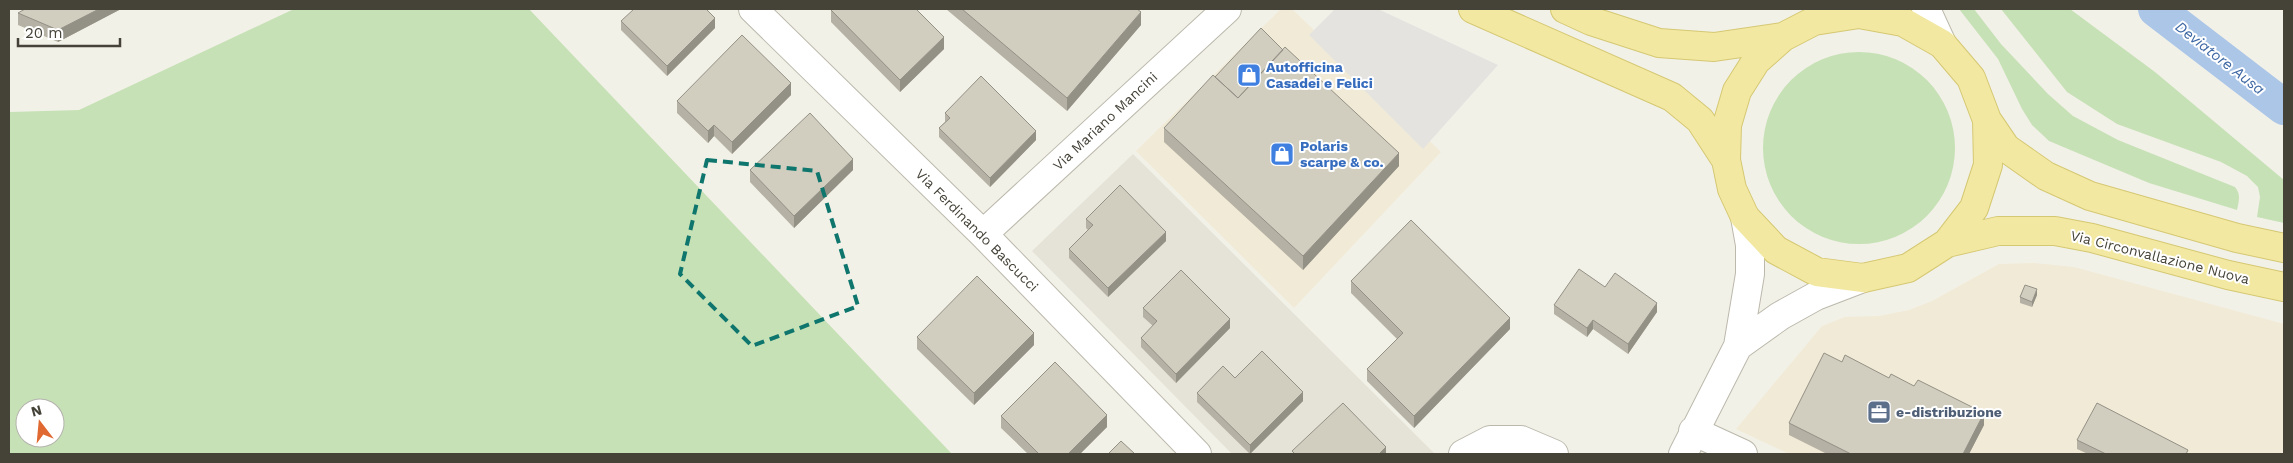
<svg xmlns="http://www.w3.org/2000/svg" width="2293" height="463" viewBox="0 0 2293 463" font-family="'Work Sans',sans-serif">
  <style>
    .residential { fill: #e5e3d7 }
    .commercial { fill: #f1ead6 }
    .green { fill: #c7e1b6; fill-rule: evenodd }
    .parking { fill: #e4e3e0 }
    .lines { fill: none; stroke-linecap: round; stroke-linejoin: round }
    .canal { stroke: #acc6e8; stroke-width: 36 }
    .minor-casing { stroke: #bcb9ac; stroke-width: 30 }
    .major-casing { stroke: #d5c873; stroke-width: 30 }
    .minor { stroke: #fff; stroke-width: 28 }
    .major { stroke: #f2e8a1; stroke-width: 28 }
    .wall { fill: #b5b1a4 }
    .shaded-wall { fill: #939086 }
    .building { fill: #d2cebf; stroke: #939086 }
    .marked { fill: none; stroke: #0f766e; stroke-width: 4; stroke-dasharray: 10 6; stroke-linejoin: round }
    .labels { text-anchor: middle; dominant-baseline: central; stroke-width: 4; stroke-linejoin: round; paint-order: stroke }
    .shop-label { font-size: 14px; font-weight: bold; fill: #366cbe; stroke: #fff; text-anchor: start }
    .street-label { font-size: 14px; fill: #454238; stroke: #fff }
    .service-label { font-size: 14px; font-weight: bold; fill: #4e5e75; stroke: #fff; text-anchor: start }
    .water-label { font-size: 15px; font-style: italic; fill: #3e68a4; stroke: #fff }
  </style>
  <rect width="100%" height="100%" fill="#f2f1e8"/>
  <path class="residential" d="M1133,154L1434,453L1232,454L1032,251Z"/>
  <path class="commercial" d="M1281,9H1292L1441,152L1294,308L1136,151Z
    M2034,263L2074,267L2284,324V454H1789L1736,429L1822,326L1845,317L1879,316L1909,310L1932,301L1999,264Z"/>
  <path class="green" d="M294,9H529L952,454H9V112L79,110ZM25,408H55V438H25Z
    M1959,9H1974L2001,44L2048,94L2073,116L2118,140L2235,187C2241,194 2239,201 2237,210L2149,183L2049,141L2032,125L2022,109L1998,59Z
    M2001,9H2070L2155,72L2284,180V223L2257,217L2260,197L2258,187L2247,176L2221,162L2117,124L2067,92Z
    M1763 148a96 96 0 1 1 192 0a96 96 0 1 1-192 0Z"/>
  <path class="parking" d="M1335,9H1378L1498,65L1423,149L1309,35Z"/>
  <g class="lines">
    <path class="canal" d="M2156,9L2284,107"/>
    <g class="minor-casing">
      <path id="minor" d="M753,9L983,234L1197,454
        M1926,9L1942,44
        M983,234L1227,9
        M1738,346L1780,316L1816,296L1863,278
        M1693,431L1743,454
        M1463,454L1490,440H1521L1554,454
        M1683,454L1738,346L1750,274V245L1745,217"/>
    </g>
    <g class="major-casing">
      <path id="major" d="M1473,9L1672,97L1700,120L1726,160
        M1565,9L1591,21L1659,43L1714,47L1783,37
        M1947,243L1974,208L1988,165L1987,120
        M2284,248L2237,238L2090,196L2046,176L2006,148L1987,120L1971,78L1942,44L1903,22L1859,14L1814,21L1783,37L1756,61L1737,91L1727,125L1726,160L1732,189L1745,217L1776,250L1817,272L1863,278L1908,268L1947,243L1998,231H2055L2092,238L2228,275L2284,287"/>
    </g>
    <use href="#minor" class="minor"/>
    <use href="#major" class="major"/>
  </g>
  <path class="wall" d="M121,9L58,42L18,25V13Z
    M946,9H1137L1141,25L1067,111Z
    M831,10L944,49L900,92L831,22Z
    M621,21L715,28L667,76L621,30Z
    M1215,77L1399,166L1303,270L1164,142V128Z
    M791,95L732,154L714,136L708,143L677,113V101Z
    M945,113L1036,140L990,187L939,137V128L945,122Z
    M750,170H853L794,228L750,182Z
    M1086,219L1166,241L1108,297L1069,258V249L1088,230L1086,228Z
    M1351,281L1510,329L1414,428L1367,381V369L1397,339L1351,293Z
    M1605,287L1657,312L1628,354L1593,329L1587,337L1554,314V305Z
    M2037,295L2032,307L2020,303V297Z
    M1143,308L1230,328L1176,383L1141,347V338L1153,326L1143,317Z
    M917,337L1034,345L974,405L917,349Z
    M1842,362L1984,425L1969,454H1827L1789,435V423Z
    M1197,393L1303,401L1250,454L1197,402Z
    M1001,416L1107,427L1080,454H1028L1001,428Z
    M2077,440L2188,454H2088L2077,449Z"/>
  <path class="shaded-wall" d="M99,9H121L58,42V30Z
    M1141,12V25L1067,111V98Z
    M715,18V28L667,76V66Z
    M944,37V49L900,92V80Z
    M791,83V95L732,154V142Z
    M714,125V136L708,143V131Z
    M1036,131V140L990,187V178Z
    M1399,153V166L1303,270V256Z
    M853,159V170L794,228V216Z
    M1166,232V241L1108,297V288Z
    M2037,289V295L2032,307V302Z
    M1657,303V312L1628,354V344Z
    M1510,318V329L1414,428V416Z
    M1230,319V328L1176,383V374Z
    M1593,320V329L1587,337V328Z
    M1034,333V345L974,405V393Z
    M1303,392V401L1250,454V445Z
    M1984,413V425L1969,454H1963Z
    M1107,415V427L1080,454H1068Z
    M1386,447V454H1379Z"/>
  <path class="building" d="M25,9H99L58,30L18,13Z
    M634,9H706L715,18L667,66L621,21Z
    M832,9H916L944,37L900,80L831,10Z
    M962,9H1137L1141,12L1067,98Z
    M1261,28L1283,50L1238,98L1215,77Z
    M742,35L791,83L732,142L714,125L708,131L677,101Z
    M1285,47L1399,153L1303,256L1164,128L1213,75L1238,98Z
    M981,76L1036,131L990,178L939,128L950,118L945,113Z
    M810,113L853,159L794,216L750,170Z
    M1120,185L1166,232L1108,288L1069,249L1093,225L1086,219Z
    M1411,220L1510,318L1414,416L1367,369L1403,333L1351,281Z
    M1579,269L1605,287L1615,273L1657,303L1628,344L1593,320L1587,328L1554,305Z
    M1181,270L1230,319L1176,374L1141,338L1157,321L1143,308Z
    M977,276L1034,333L974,393L917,337Z
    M2025,285L2037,289L2032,302L2020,297Z
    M1262,351L1303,392L1250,445L1197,393L1223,366L1235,378Z
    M1824,353L1842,362L1845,355L1889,378L1891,374L1914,386L1918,380L1984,413L1963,454H1851L1789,423Z
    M1055,362L1107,415L1068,454H1039L1001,416Z
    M1343,403L1386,447L1379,454H1295L1292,451Z
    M2097,403L2188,450L2186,454H2106L2077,440Z
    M1121,441L1135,454H1108Z"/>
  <path class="marked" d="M707,160L817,171L858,306L752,346L680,274Z"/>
  <defs>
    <g id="shop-square" transform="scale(1.25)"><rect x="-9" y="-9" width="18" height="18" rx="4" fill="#3f7fe0" stroke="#fff"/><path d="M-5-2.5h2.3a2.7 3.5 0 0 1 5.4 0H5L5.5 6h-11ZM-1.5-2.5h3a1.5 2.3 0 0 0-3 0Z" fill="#fff"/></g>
    <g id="office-square" transform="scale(1.25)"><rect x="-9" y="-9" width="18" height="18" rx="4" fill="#5c6f8a" stroke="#fff"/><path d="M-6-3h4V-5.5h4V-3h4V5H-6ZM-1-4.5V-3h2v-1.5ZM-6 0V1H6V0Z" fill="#fff"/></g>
  </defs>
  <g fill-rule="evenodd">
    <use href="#shop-square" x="1249" y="75"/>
    <use href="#shop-square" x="1282" y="154"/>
    <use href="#office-square" x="1879" y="412"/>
  </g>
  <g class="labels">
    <g class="shop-label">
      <text x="1266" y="67">Autofficina<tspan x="1266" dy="16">Casadei e Felici</tspan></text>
      <text x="1300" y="146">Polaris<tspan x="1300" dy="16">scarpe &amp; co.</tspan></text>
    </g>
    <g class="street-label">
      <text transform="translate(1105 121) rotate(-43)">Via Mariano Mancini</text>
      <text transform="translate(977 230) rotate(45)">Via Ferdinando Bascucci</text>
      <text transform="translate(2160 257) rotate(14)">Via Circonvallazione Nuova</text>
    </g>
    <g class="service-label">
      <text x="1896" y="412">e-distribuzione</text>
    </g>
    <g class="water-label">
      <text transform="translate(2220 58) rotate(38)">Deviatore Ausa</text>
    </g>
  </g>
  <rect width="2293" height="463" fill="none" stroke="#454238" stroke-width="20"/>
  <g transform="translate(40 423) rotate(344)"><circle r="24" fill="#ffffff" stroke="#b5b3af"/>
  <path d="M0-4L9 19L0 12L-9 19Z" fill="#e06831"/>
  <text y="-8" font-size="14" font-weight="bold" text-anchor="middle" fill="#454238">N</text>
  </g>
  <path d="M18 38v8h102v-8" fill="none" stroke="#454238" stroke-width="2.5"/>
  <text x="25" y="38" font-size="15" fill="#454238" stroke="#ffffff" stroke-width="4" paint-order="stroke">20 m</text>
</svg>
